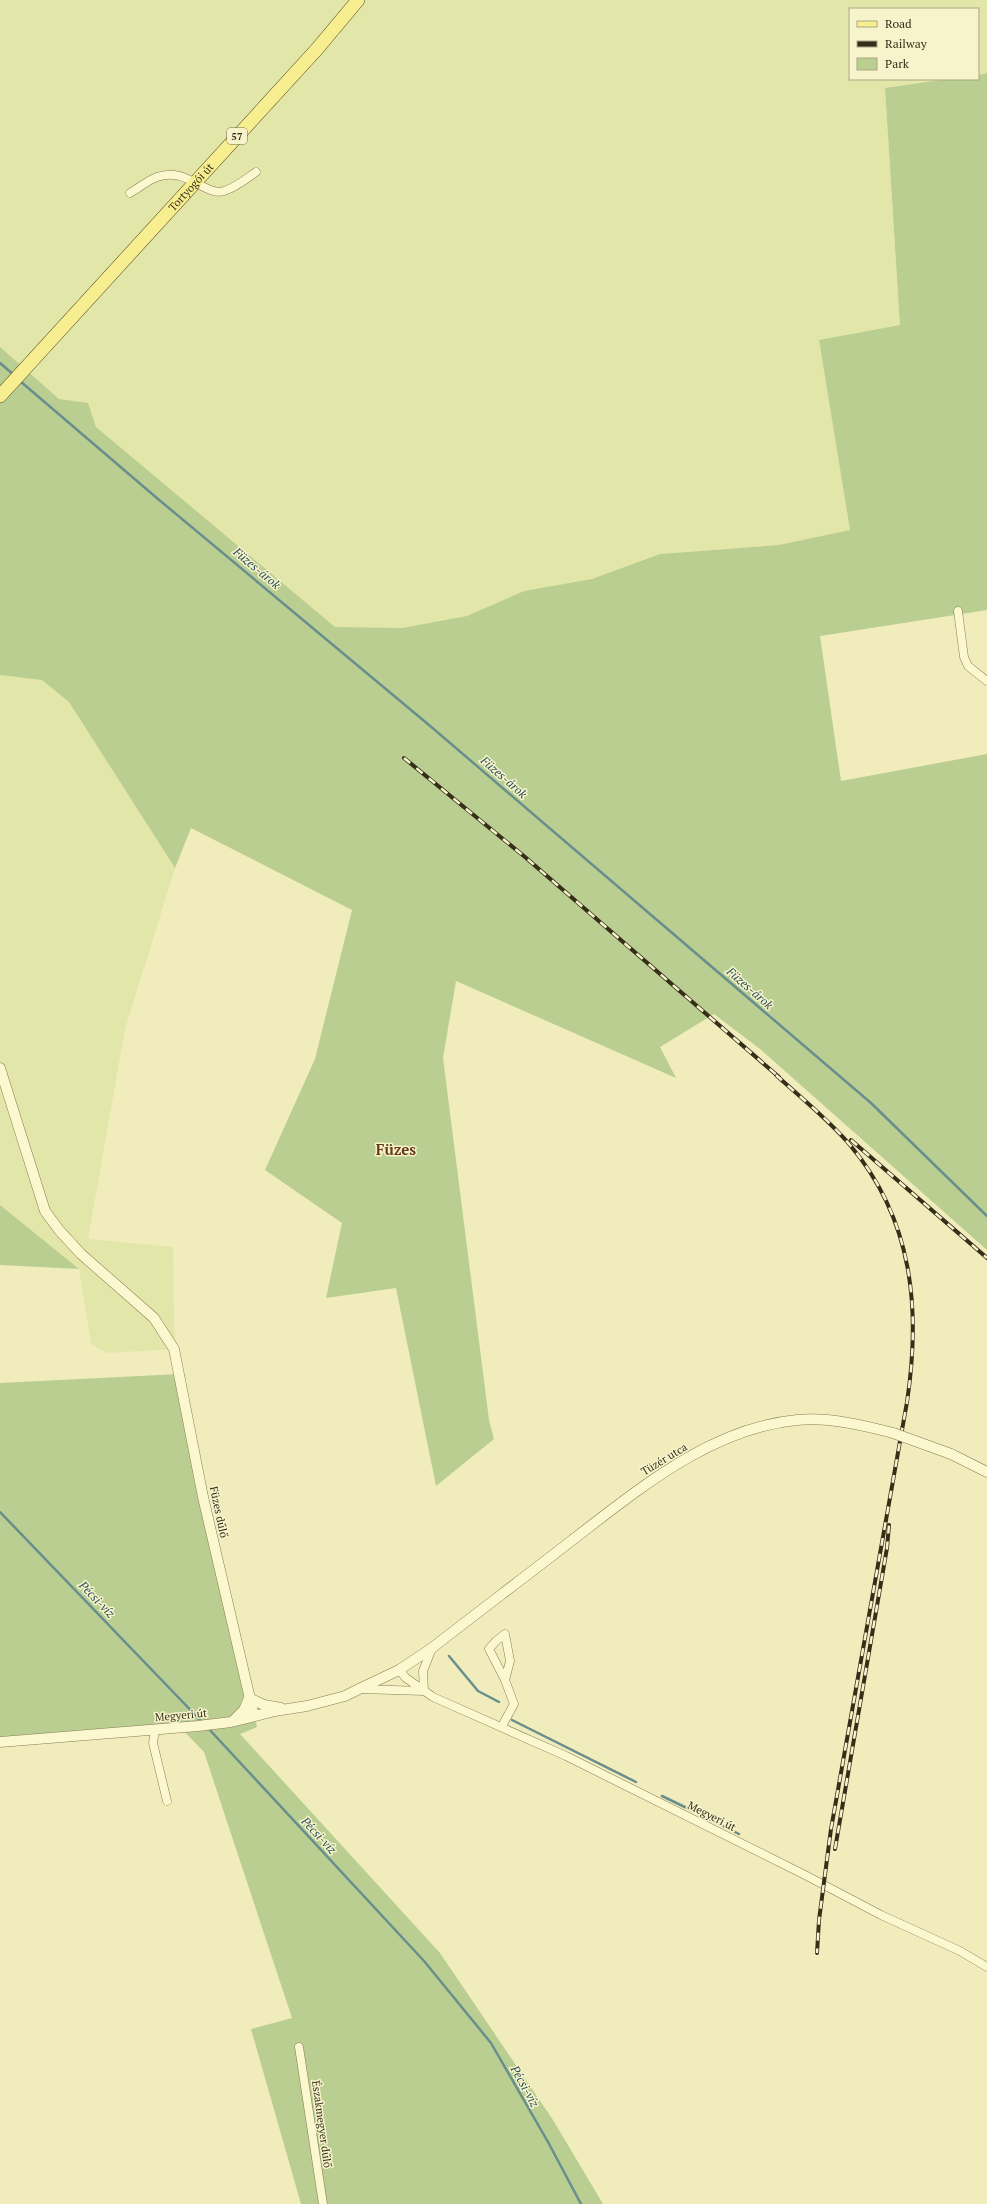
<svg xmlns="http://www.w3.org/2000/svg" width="987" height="2204" viewBox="0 0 987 2204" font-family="'PT Serif',serif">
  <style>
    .farmland { fill: #e2e6a9 }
    .green { fill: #b9ce90 }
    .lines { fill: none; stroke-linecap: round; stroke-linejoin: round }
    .stream { stroke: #688f8e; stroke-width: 2.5 }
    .minor-casing { stroke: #897c55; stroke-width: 9 }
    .tertiary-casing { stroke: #897c55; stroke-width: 11 }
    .primary-casing { stroke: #56482a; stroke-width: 14 }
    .minor { stroke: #fbf7cf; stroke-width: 8 }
    .tertiary { stroke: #fbf7cf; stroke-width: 10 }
    .primary { stroke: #f7ee90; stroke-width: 13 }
    .rail-casing { stroke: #372e1a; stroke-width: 4 }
    .rail { stroke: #f7f4cc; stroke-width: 2.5; stroke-dasharray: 8; stroke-linecap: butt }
    .tertiary-bridge-casing { stroke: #897c55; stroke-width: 11; stroke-linecap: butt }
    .tertiary-bridge { stroke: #fbf7cf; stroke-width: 10 }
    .labels { text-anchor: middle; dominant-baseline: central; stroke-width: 3; stroke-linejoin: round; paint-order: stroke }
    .shield { fill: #f7f4cc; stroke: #71694f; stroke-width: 1 }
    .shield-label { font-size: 10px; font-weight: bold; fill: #372e1a }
    .street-label { font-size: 11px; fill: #372e1a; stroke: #f7f4cc }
    .water-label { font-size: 12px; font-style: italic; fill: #295058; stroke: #f7f4cc }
    .district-label { font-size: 15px; font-weight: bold; fill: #663917; stroke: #f7f4cc }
  </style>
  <rect width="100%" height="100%" fill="#f0ecbc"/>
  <path class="farmland" d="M0,0H987V73L978,75V9H850V79H948L885,88L900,325L819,340L850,530L779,545L660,554L592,579L524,591L467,616L402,628L335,627L96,427L88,403L59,399L0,347Z
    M0,675L42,680L69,702L175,868L125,1029L88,1239L173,1247L174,1322L176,1349L107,1353L91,1344L79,1269L0,1205Z"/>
  <path class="green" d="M987,73V610L820,636L841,781L987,754V1250L760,1049L714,1014L660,1047L676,1078L456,981L443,1058L489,1420L494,1439L436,1486L396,1288L326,1298L342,1223L265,1170L315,1059L352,910L191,828L175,868L69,702L42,680L0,675V347L59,399L88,403L96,427L335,627L402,628L467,616L524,591L592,579L660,554L779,545L850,530L819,340L900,325L885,88L948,79H978V75Z
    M0,1205L79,1269L0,1265Z
    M179,1374L257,1727L240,1734L440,1953L553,2120L603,2204H301L251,2029L292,2018L204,1752L178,1725L0,1742V1383Z"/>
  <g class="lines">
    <path class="stream" d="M0,363L14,375
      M20,381L158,499L429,725L871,1103L987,1216
      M0,1512L202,1722
      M449,1656L478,1691L499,1702
      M512,1720L636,1782
      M208,1728L424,1961L491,2043L548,2142L581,2204
      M662,1796L693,1811
      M703,1816L739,1834"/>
    <g class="minor-casing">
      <path id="minor" d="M130,193C139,188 148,180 157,177C185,166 206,197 224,191C235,188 246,179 256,172
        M958,611L964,657L968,666L987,681
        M399,1670L406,1678L433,1697L566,1756L805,1875L881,1915L960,1951L987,1967
        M360,1689L424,1691
        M424,1691L423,1671L432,1648
        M502,1726L514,1704L505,1680L510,1661L505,1634L496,1641L489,1649L505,1680
        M155,1730L153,1743L167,1801
        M299,2047L323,2204"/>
    </g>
    <g class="tertiary-casing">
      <path id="tertiary" d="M0,1068L45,1211L59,1230L81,1254L154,1318L174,1349L203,1497L254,1716
        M951,1454L987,1472
        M233,1721L244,1710L249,1698L264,1705L281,1708
        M0,1742L198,1726L231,1722L275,1711L307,1706L345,1696L359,1689L399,1670L432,1648C478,1612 525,1577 571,1541C638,1490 710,1428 797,1420C829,1417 862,1425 893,1433"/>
    </g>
    <g class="primary-casing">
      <g id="primary">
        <path id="s1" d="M0,396L317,49L358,0"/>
      </g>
    </g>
    <use href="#minor" class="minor"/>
    <use href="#tertiary" class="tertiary"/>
    <use href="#primary" class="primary"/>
    <g class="rail-casing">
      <path id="rail" d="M404,758L525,857L779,1077
        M776,1075C800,1097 829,1120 850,1145C913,1220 921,1309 907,1402L831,1829L819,1920L817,1953
        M851,1140L987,1258
        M835,1849L887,1548L889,1525"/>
    </g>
    <use href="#rail" class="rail"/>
    <g class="tertiary-bridge-casing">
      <path id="tertiary-bridge" d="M893,1433L951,1454"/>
    </g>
    <use href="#tertiary-bridge" class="tertiary-bridge"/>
  </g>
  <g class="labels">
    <rect class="shield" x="227" y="128" width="20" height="16" rx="3"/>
    <g class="shield-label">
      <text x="237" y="136">57</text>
    </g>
    <g class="street-label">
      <text stroke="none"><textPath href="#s1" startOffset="283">Tortyogói út</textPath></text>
      <text transform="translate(664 1459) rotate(-31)">Tüzér utca</text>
      <text transform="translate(219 1512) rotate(78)">Füzes dűlő</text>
      <text transform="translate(181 1715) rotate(-5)">Megyeri út</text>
      <text transform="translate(712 1816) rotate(27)">Megyeri út</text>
      <text transform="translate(322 2124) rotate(82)">Északmegyer dűlő</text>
    </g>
    <g class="water-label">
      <text transform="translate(257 568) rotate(40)">Füzes-árok</text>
      <text transform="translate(504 777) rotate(41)">Füzes-árok</text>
      <text transform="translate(750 988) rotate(41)">Füzes-árok</text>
      <text transform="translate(97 1599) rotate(46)">Pécsi-víz</text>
      <text transform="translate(319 1835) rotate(47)">Pécsi-víz</text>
      <text transform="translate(525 2086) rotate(61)">Pécsi-víz</text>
    </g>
    <g class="district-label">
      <text x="396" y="1149">Füzes</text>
    </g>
  </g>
  <rect x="849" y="8" width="130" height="72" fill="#f7f4cc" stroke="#aaa585"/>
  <rect x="857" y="21" width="20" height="6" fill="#f7ee90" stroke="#aaa585"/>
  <text x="885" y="28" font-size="12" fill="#372e1a">Road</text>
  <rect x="857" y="41" width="20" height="6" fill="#372e1a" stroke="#aaa585"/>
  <text x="885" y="48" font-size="12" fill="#372e1a">Railway</text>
  <rect x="857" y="58" width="20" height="12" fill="#b9ce90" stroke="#aaa585"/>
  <text x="885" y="68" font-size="12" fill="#372e1a">Park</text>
</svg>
